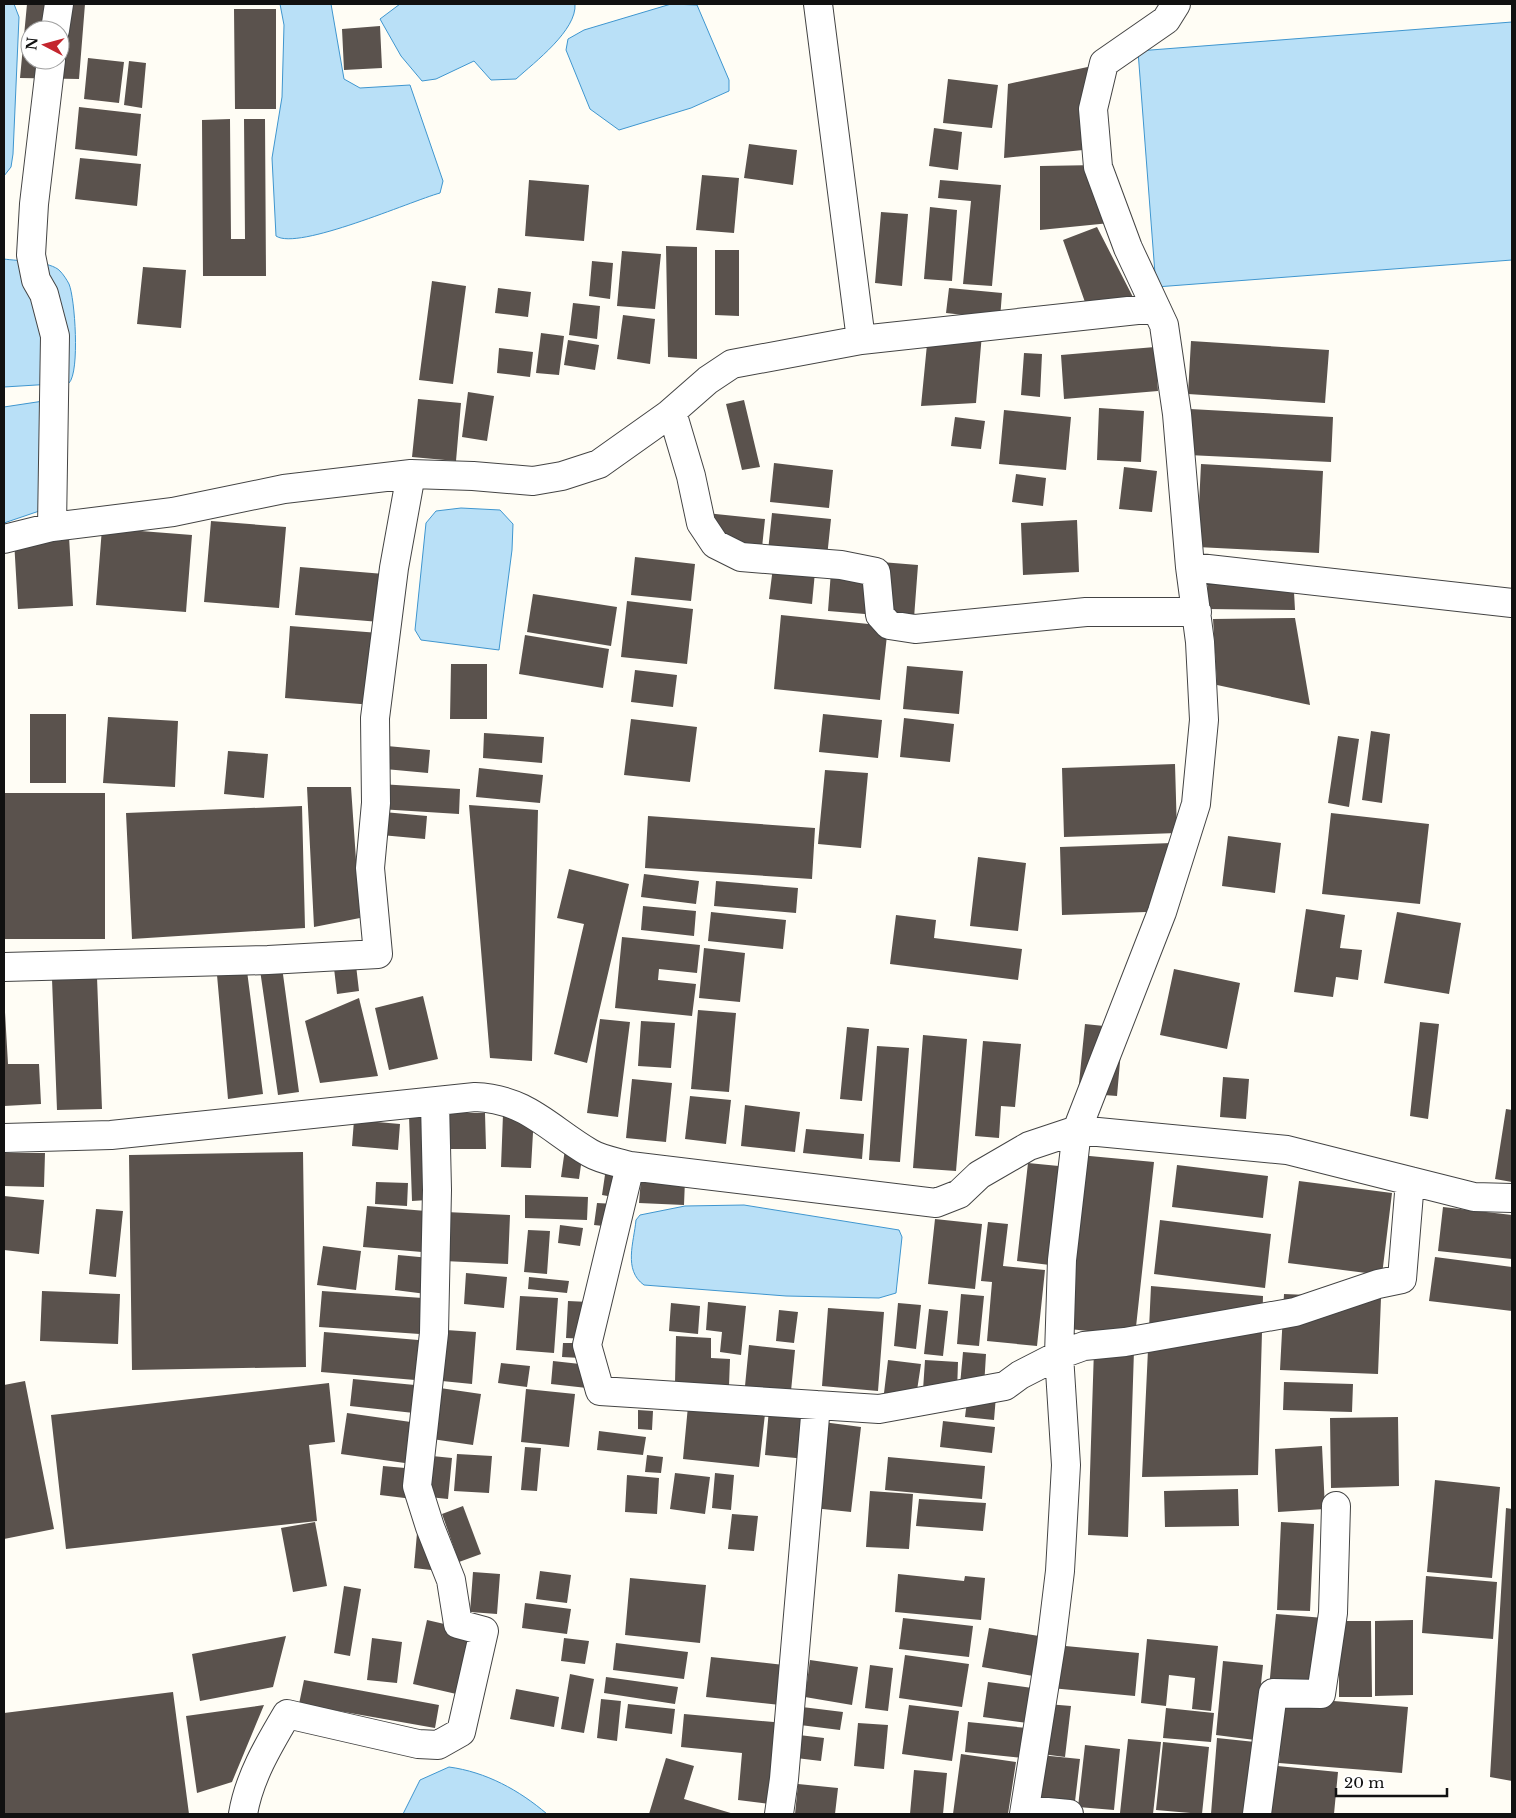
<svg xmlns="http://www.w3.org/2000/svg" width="1516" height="1818" viewBox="0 0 1516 1818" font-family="'Libre Baskerville',serif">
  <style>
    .water { fill: #b9e0f7; stroke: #3f96cf }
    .building { fill: #5a524d; fill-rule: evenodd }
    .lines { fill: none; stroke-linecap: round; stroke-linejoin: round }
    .minor-casing { stroke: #444; stroke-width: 30 }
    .minor { stroke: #fff; stroke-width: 28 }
  </style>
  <rect width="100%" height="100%" fill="#fffdf5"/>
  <path class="water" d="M4,4H14L19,17L13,154L11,167L4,176Z
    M280,4H331L344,79L360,88L410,85L443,181L440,193C411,201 298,251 276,236L272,158L282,97L284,25Z
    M400,4H575C577,30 535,62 516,79L491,80L474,61L436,79L422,81L401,56L380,19Z
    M671,4L697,5L729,80V91L691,108L619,130L590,109L566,50L568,39L584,30Z
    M1512,22V260L1156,287L1138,51Z
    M4,259C17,261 51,261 60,271C63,274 67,280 69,284C75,298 80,372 69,383L4,387Z
    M50,400L51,507L4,523V407Z
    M461,508L500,510L513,524L512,550L499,650L421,640L415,630L426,523L436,511Z
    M744,1205L899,1230L902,1237L896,1293L879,1298L786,1296L644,1285C623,1270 634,1242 636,1220L640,1215L685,1206Z
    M449,1767C486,1772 519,1790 547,1814H403L420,1780Z"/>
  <path class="building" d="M27,4H85L79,79L20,78ZM30,30H60V60H30Z
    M234,9H276V109H235Z
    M380,26L382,68L344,70L342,29Z
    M88,58L124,62L119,103L84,99Z
    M129,61L146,63L142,108L124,105Z
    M1097,65L1103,148L1004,158L1008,84Z
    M948,79L998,85L992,128L943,123Z
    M79,107L141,114L137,156L75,149Z
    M230,119L231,239H245L244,119H265L266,276H203L202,120Z
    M934,128L962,132L958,170L929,166Z
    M749,144L797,150L793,185L744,178Z
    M80,158L141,164L137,206L75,199Z
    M1098,165L1110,223L1040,230V166Z
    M702,175L739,178L734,233L696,230Z
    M529,180L589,185L584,241L525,236Z
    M940,180L1001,185L992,286L963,284L971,201L938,198Z
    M930,207L957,210L952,281L924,279Z
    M881,212L908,214L902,286L875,283Z
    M1097,227L1136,303L1086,305L1063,240Z
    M666,246L697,247V359L668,357Z
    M715,250H739V316L715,315Z
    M622,251L661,254L655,309L617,306Z
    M592,261L613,263L610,299L589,296Z
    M143,267L186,270L181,328L137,324Z
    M432,281L466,286L453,384L419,380Z
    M498,288L531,292L528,317L495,313Z
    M949,288L1002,293L1000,319L946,313Z
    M573,303L600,306L597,339L569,335Z
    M623,315L655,319L650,364L617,359Z
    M541,333L564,336L559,375L536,373Z
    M928,334H982L976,403L921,406Z
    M568,340L599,345L595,370L564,365Z
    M1191,341L1329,350L1325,403L1188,394Z
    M1155,347L1158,391L1064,399L1061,355Z
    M499,348L533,352L530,377L497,373Z
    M1024,353L1042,354L1040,397L1021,395Z
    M468,392L494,396L487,441L462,437Z
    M418,399L461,403L456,461L412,457Z
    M744,400L760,467L742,470L726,404Z
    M1099,408L1144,411L1141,462L1097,460Z
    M1190,409L1333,417L1331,462L1188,455Z
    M1004,410L1071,417L1066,470L999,464Z
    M955,417L985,421L981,449L951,446Z
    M774,463L833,470L829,508L770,502Z
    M1201,464L1323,471L1319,553L1197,547Z
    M1124,467L1157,471L1152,512L1119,509Z
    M1016,474L1046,478L1043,506L1012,502Z
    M706,513L765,519L761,557L702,551Z
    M772,513L831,519L827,557L768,551Z
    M68,519L73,606L18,609L13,523Z
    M1077,520L1079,572L1023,575L1021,523Z
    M211,521L286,527L279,608L204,602Z
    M102,528L192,535L186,612L96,605Z
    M635,557L695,564L691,601L631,595Z
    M832,558L918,565L914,618L828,611Z
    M300,567L396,575L392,623L295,615Z
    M773,567L815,572L812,604L769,599Z
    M1208,570L1293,574L1295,610L1207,609Z
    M533,594L617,607L611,646L527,632Z
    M627,601L693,609L687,664L621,657Z
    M781,615L888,626L880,700L774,689Z
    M1295,618L1310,705L1217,685L1213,619Z
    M290,626L379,633L373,705L285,698Z
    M525,635L609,649L603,688L519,674Z
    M451,664H487V719H450Z
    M907,666L963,671L959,714L903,709Z
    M635,670L677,675L673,707L631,702Z
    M30,714H66V783H30Z
    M823,714L882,720L878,758L819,752Z
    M108,717L178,721L175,787L103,783Z
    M904,718L954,724L950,762L900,757Z
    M631,719L697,727L690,782L624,775Z
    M1371,731L1390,734L1382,803L1362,800Z
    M484,733L544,737L542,763L483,758Z
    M1338,736L1359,739L1349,807L1328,803Z
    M387,746L430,750L428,773L385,769Z
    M228,751L268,754L264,798L224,794Z
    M1175,764L1177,833L1064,837L1062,768Z
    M479,768L543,775L540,803L476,797Z
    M825,770L868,773L861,848L818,844Z
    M380,784L460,789L459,814L379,809Z
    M307,787H351L360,918L314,927Z
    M4,793H105V939H4Z
    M469,805L538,810L532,1061L490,1058Z
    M302,806L305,928L132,939L126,813Z
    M384,812L427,816L425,839L381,835Z
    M1331,813L1429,824L1420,904L1322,894Z
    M648,816L815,828L812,879L645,868Z
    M1228,836L1281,843L1275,893L1222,886Z
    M1172,843L1174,911L1062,915L1060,847Z
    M978,857L1026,863L1018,931L970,926Z
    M569,869L629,884L587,1063L554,1054L584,924L557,918Z
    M644,874L699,881L696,904L641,897Z
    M716,881L798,888L796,913L714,906Z
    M643,906L696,911L694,936L641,930Z
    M1306,909L1345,915L1340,948L1362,950L1358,980L1336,977L1333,997L1294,992Z
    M711,912L786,920L783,949L708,941Z
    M1397,912L1461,923L1449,994L1384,983Z
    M896,915L936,920L934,938L1022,949L1018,980L890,964Z
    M622,937L700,945L697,973L659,969L658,980L696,984L692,1016L615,1008Z
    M354,948L359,991L337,994L332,951Z
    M704,948L745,953L740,1002L699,998Z
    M282,967L299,1092L278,1095L260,970Z
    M1174,969L1240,983L1227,1049L1160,1035Z
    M247,971L263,1094L228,1099L217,975Z
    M97,977L102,1109L57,1110L52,979Z
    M4,995L8,1064H39L41,1104L4,1106Z
    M423,996L438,1059L389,1070L375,1008Z
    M359,998L378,1076L320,1083L305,1021Z
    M698,1010L736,1013L729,1092L691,1089Z
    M600,1019L630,1022L618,1117L587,1113Z
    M641,1021L675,1023L671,1068L638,1066Z
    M1420,1022L1439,1024L1428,1119L1410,1116Z
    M1085,1024L1123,1028L1117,1096L1078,1093Z
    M847,1027L869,1029L862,1101L840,1099Z
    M923,1035L967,1039L956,1171L913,1168Z
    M983,1041L1021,1044L1015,1107L1001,1106L999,1138L975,1136Z
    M877,1046L909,1048L900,1162L869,1160Z
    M1223,1077L1249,1079L1246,1119L1220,1117Z
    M632,1079L672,1083L666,1142L626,1138Z
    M690,1096L731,1100L726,1144L685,1139Z
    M745,1105L800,1112L795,1152L741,1146Z
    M1506,1109L1512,1110V1182L1495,1179Z
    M441,1113H485L486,1149H441Z
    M503,1114L534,1115L531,1168L501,1167Z
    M409,1116H424L428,1200L412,1201Z
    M354,1120L400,1124L398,1150L352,1146Z
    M806,1129L864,1134L862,1159L803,1153Z
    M565,1149L583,1151L579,1179L561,1177Z
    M303,1152L306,1367L132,1370L129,1155Z
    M4,1153H45L44,1187L4,1186Z
    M1079,1155L1154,1162L1135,1336L1060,1328Z
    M1028,1163L1069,1167L1058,1266L1017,1261Z
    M1177,1165L1268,1176L1263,1218L1172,1207Z
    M606,1168L623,1171L619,1198L602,1195Z
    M641,1178L685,1180L684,1205L639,1203Z
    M1299,1181L1392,1193L1382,1275L1288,1263Z
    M376,1182L408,1183L407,1206L375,1204Z
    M525,1195L588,1197L587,1220L525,1218Z
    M4,1196L44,1200L39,1254L4,1250Z
    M597,1203L615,1204L613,1227L594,1225Z
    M367,1206L426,1211L422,1252L363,1247Z
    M1443,1207L1512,1215V1259L1438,1251Z
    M96,1209L123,1211L116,1277L89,1274Z
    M446,1212L510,1215L508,1264L444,1261Z
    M935,1219L982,1224L975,1289L928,1284Z
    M1160,1220L1271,1234L1265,1288L1154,1274Z
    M988,1222L1008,1224L1003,1266L1045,1270L1037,1346L987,1341L992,1282L981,1281Z
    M560,1225L583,1228L580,1246L558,1243Z
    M528,1230L550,1231L547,1274L524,1272Z
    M323,1246L361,1251L356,1290L317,1285Z
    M398,1255L430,1258L426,1294L395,1290Z
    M1435,1257L1512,1267V1311L1429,1301Z
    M466,1273L507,1277L504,1308L464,1304Z
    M529,1277L569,1281L567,1293L528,1289Z
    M1151,1286L1263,1296L1258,1475L1142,1477Z
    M42,1291L120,1294L118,1344L40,1341Z
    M322,1291L437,1299L434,1335L319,1327Z
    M961,1294L984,1296L979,1346L957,1344Z
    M1284,1294L1381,1298L1378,1374L1280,1370Z
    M520,1296L558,1298L554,1353L516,1350Z
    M568,1301L589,1302L587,1339L566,1338Z
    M708,1302L746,1306L741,1355L720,1352L722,1332L706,1330Z
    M671,1303L700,1306L698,1334L669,1331Z
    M898,1303L921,1305L916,1349L894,1346Z
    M828,1308L884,1312L878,1391L822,1386Z
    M929,1309L948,1311L943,1356L924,1354Z
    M779,1310L798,1312L794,1343L776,1341Z
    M446,1330L476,1332L472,1384L442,1381Z
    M324,1332L430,1341L427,1381L321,1372Z
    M676,1336L711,1338V1358L730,1359L729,1386L675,1383Z
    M563,1343H582L581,1358L562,1357Z
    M749,1345L795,1350L791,1391L745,1386Z
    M1094,1349L1134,1350L1128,1537L1088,1535Z
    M963,1352L986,1354L984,1387L960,1385Z
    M888,1360L921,1364L916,1397L884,1393Z
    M925,1360L958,1362L957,1392L923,1390Z
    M553,1361L589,1365L587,1388L551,1384Z
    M501,1363L530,1366L527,1387L498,1383Z
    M353,1379L425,1386L423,1414L350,1406Z
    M25,1381L54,1529L4,1539V1385Z
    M1284,1382L1353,1384L1352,1412L1283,1410Z
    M329,1383L335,1442L309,1445L317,1521L66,1549L51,1415Z
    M440,1388L481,1394L473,1445L432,1439Z
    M526,1389L575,1394L569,1447L521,1442Z
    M968,1393L996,1396L994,1420L965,1417Z
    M688,1406L765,1414L759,1467L683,1459Z
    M769,1409L810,1413L806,1459L765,1455Z
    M638,1410L653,1411L652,1430L638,1429Z
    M347,1413L425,1424L419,1465L341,1454Z
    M1398,1417L1399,1486L1331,1488L1330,1418Z
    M943,1421L995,1427L992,1453L940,1447Z
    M823,1422L861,1427L851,1512L813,1508Z
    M599,1431L646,1437L643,1455L597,1450Z
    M1322,1446L1325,1509L1278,1512L1275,1449Z
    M525,1447L541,1448L537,1491L521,1490Z
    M457,1454L492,1456L489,1493L454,1491Z
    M647,1455L663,1457L661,1473L645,1472Z
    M432,1456L452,1458L448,1499L429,1497Z
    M888,1457L985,1466L982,1499L885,1490Z
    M383,1466L416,1469L413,1499L380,1495Z
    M675,1473L710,1477L705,1514L670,1509Z
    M715,1473L734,1475L731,1510L712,1508Z
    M627,1475L659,1478L657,1514L625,1512Z
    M1435,1480L1500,1487L1492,1578L1427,1572Z
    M1238,1489L1239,1526L1165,1527L1164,1491Z
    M870,1491L913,1494L909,1549L866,1547Z
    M919,1499L986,1503L983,1531L916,1526Z
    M463,1506L481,1554L459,1562L442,1514Z
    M1506,1508L1512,1509V1781L1490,1777Z
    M732,1514L758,1516L754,1551L728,1549Z
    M315,1522L327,1586L293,1592L281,1528Z
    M1281,1522L1314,1524L1310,1611L1277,1610Z
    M417,1533L434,1535L431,1570L414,1568Z
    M540,1571L571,1575L567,1603L536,1599Z
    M473,1572L500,1574L497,1614L470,1612Z
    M898,1574L964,1581L965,1576L985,1578L981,1620L895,1612Z
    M1426,1576L1497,1582L1493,1639L1422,1633Z
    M630,1578L706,1585L700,1643L625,1635Z
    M344,1586L361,1589L350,1656L334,1653Z
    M525,1603L571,1609L567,1634L522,1628Z
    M1276,1614L1324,1618L1318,1692L1269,1688Z
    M903,1618L973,1626L969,1657L899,1649Z
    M427,1620L479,1632L465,1696L413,1684Z
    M1413,1620V1695L1375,1696V1621Z
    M1339,1621H1371L1372,1697H1339Z
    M989,1628L1045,1637L1039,1677L982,1667Z
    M286,1636L273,1687L200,1701L192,1654Z
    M372,1638L402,1642L397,1683L367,1680Z
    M564,1638L589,1641L585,1664L561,1661Z
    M1147,1639L1218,1646L1211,1711L1192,1709L1195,1678L1169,1675L1166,1706L1141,1703Z
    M616,1643L688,1652L684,1679L613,1670Z
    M1055,1645L1139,1653L1135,1696L1051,1688Z
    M905,1655L969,1664L962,1707L899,1698Z
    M711,1657L784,1665L780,1705L706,1697Z
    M810,1660L858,1667L852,1705L805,1697Z
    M1223,1661L1263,1665L1255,1740L1216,1735Z
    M870,1665L893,1668L888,1711L865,1708Z
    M570,1674L594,1679L584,1733L561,1729Z
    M606,1677L678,1687L675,1704L604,1693Z
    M304,1680L439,1705L435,1728L299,1704Z
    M988,1682L1040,1689L1035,1724L983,1717Z
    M516,1689L559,1697L554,1727L510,1719Z
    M173,1692L189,1814H4V1713Z
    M1284,1697L1408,1707L1402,1773L1279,1763Z
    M601,1699L621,1701L617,1741L597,1738Z
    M628,1704L675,1709L672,1734L625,1728Z
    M1047,1704L1071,1706L1065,1757L1042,1754Z
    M264,1705L232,1782L197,1793L186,1716Z
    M909,1705L959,1711L952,1761L902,1754Z
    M802,1707L843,1712L840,1730L800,1725Z
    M1166,1708L1214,1713L1211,1742L1163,1738Z
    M684,1714L785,1723L777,1805L738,1800L742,1753L681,1747Z
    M968,1722L1027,1728L1024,1758L965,1752Z
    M858,1723L888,1725L884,1769L854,1766Z
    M799,1735L824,1738L821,1761L796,1758Z
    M1217,1738L1255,1742L1249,1814H1211Z
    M1128,1739L1161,1742L1153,1814L1120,1813Z
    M1163,1742L1209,1747L1202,1814L1156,1810Z
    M1085,1745L1120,1749L1114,1810L1078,1807Z
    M961,1754L1016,1762L1008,1814H953Z
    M1040,1755L1080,1759L1074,1810L1035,1806Z
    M666,1758L694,1766L684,1799L734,1814H649Z
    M1268,1765L1338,1772L1334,1814H1263Z
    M914,1770L947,1773L943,1814H910Z
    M798,1784L838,1788L835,1814H795Z"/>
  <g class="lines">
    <g class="minor-casing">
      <path id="minor" d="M818,4L861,340
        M55,30L59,4
        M51,60L34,204L31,255L36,280L44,294L55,336L52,527
        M672,412L691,476L701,523L715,544L741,557L841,565L876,572L880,615L889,625L915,629L1086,612H1197
        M4,539L52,527L173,512L284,489L411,474L473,476L533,481L562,476L599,464L668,415L708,380L732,364L861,340L1156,308
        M1190,567L1512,603
        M4,967L268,960L378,954L370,868L376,803L375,718L394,568L411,474
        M4,1138L111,1135L475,1097C527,1099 549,1129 590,1153C602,1160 617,1162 630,1166L936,1203L959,1194L979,1175L1029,1146L1077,1130L1287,1150L1474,1197L1512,1198
        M630,1166L587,1345L600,1391L879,1409L1005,1386L1020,1375L1059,1355L1084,1346L1125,1342L1295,1312L1378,1284L1402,1279L1410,1181
        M1026,1810L1069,1814
        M243,1814C249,1778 268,1746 287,1714L418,1744L438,1745L461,1732L484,1631L458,1624L451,1580L430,1527L417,1486L434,1333L437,1190L435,1102
        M779,1814L784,1779L816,1405
        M1024,1814L1051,1645L1060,1571L1066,1465L1059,1355L1062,1260L1077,1130L1162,912L1196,804L1204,720L1200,642L1190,567L1177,414L1164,325L1128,248L1098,167L1093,109L1104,63L1166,20L1176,4
        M1257,1814L1273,1693L1321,1694L1333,1613L1336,1506"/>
    </g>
    <use href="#minor" class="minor"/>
  </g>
  <rect width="1516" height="1818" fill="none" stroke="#111111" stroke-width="10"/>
  <g transform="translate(45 45) rotate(276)"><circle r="24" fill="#ffffff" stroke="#a0a0a0"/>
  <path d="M0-4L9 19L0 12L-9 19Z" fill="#c4262e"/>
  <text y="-8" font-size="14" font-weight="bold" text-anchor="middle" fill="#111111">N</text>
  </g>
  <path d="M1336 1788v8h111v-8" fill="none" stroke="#111111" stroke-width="2.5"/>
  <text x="1344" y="1788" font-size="15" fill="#111111" stroke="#ffffff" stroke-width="4" paint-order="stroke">20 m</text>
</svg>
